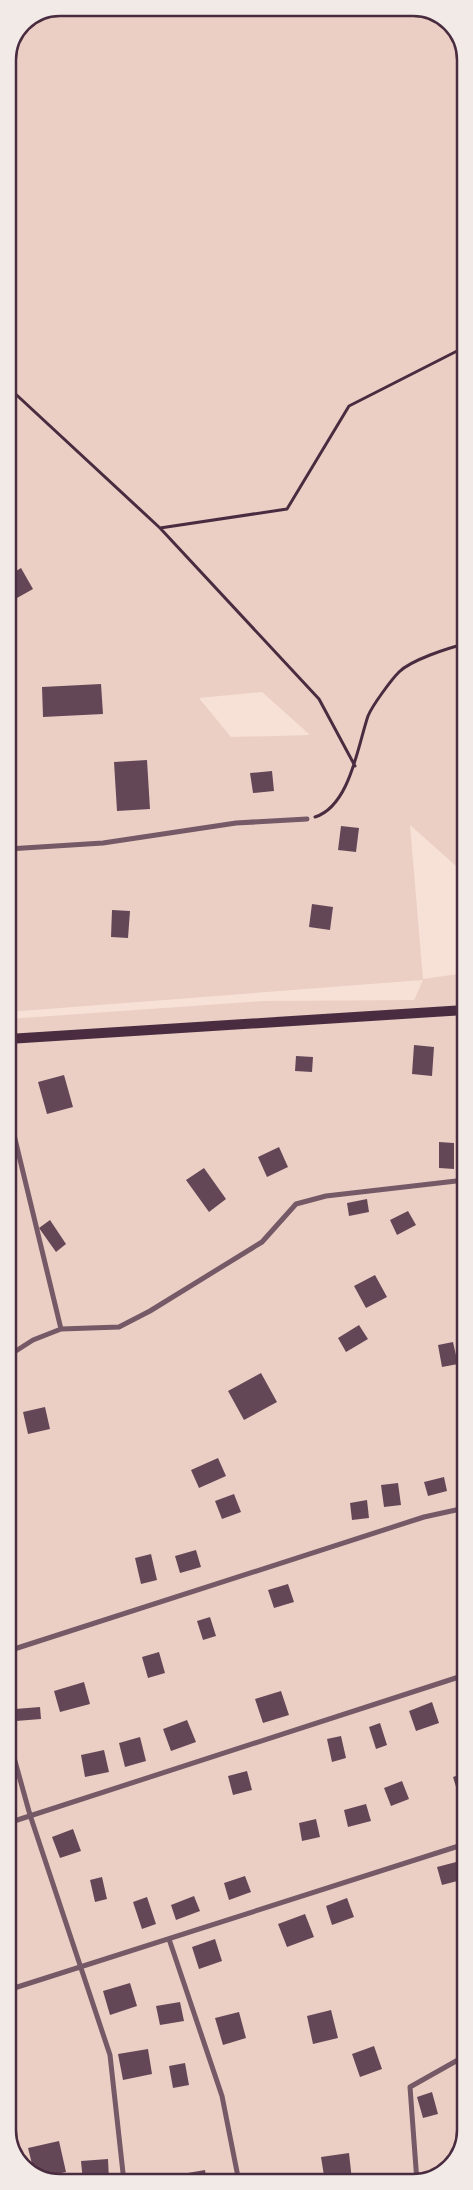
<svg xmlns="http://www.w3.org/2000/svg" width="473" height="2190" viewBox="0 0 473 2190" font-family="Mulish,sans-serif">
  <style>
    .green { fill: #ebcfc5; fill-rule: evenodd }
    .building { fill: #644757 }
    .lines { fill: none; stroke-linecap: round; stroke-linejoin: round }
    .path { stroke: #4a2c40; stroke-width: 3 }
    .minor { stroke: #755966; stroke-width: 5 }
    .secondary { stroke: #4a2c40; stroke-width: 10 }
    .rim { fill: none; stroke: #4a2c40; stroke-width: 2.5 }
  </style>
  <rect width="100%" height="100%" fill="#f7e1d7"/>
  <path class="green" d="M60,8H419L448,21L465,50V874L410,825L423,979L465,973V2130L453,2164L423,2182H54L23,2167L8,2140V1019L263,1001L414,1000L423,980L8,1012V60L23,23ZM262,692L309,734V735L231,737L199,698Z"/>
  <path class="building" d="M21,568L33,589L17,598L8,583V576Z
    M101,684L103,714L43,717L42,687Z
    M147,760L150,809L117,811L114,762Z
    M272,771L274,791L253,793L250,773Z
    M341,826L359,828L356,852L338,850Z
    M312,904L333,907L330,930L309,927Z
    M112,910L130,911L128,938L111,937Z
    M414,1045L434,1047L432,1076L412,1074Z
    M296,1056L313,1057L312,1072L295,1071Z
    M64,1075L73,1107L47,1114L38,1082Z
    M439,1142L454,1143V1169L439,1168Z
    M279,1147L288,1167L267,1177L258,1157Z
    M204,1168L226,1199L209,1212L186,1180Z
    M367,1199L369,1212L349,1216L347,1203Z
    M408,1211L416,1225L397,1235L390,1220Z
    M50,1220L66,1244L56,1252L39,1228Z
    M375,1275L387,1297L366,1308L354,1286Z
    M12,1310L17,1324L8,1328V1312Z
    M359,1325L368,1339L346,1352L338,1338Z
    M453,1342L458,1364L442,1367L438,1345Z
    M261,1373L277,1402L244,1420L228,1391Z
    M45,1407L50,1429L28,1434L23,1412Z
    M218,1458L226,1476L199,1488L191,1470Z
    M444,1477L447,1491L428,1496L424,1482Z
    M398,1483L401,1505L384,1507L381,1485Z
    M234,1494L241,1512L222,1519L215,1501Z
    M367,1500L369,1518L352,1520L350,1503Z
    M196,1550L201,1567L180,1573L175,1556Z
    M151,1554L157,1580L141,1584L135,1558Z
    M288,1584L294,1602L274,1608L268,1590Z
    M210,1617L216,1636L203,1640L197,1621Z
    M159,1652L165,1673L148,1678L142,1657Z
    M84,1682L90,1704L60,1712L54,1691Z
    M281,1691L289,1715L263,1723L255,1699Z
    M432,1702L439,1723L416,1731L409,1711Z
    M40,1707L41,1719L16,1721L15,1709Z
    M187,1720L196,1742L171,1751L163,1729Z
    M380,1723L387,1745L376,1749L369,1727Z
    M341,1736L346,1758L332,1762L327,1739Z
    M140,1737L146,1761L125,1767L119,1743Z
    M104,1750L109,1772L85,1777L81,1755Z
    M247,1771L252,1790L233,1795L228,1776Z
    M465,1773V1787L457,1790L453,1777Z
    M402,1781L409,1799L391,1806L384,1788Z
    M8,1794L12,1805L8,1806Z
    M366,1804L371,1821L348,1827L344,1810Z
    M316,1819L320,1837L302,1841L299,1823Z
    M73,1829L81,1851L60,1858L52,1837Z
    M460,1861L465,1879L442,1885L437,1867Z
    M245,1876L251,1892L229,1900L224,1883Z
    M102,1877L107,1899L95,1902L90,1880Z
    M194,1896L200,1911L176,1920L171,1905Z
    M147,1897L156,1924L142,1929L133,1902Z
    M347,1898L354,1917L332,1925L326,1906Z
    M305,1914L314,1937L287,1947L278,1924Z
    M215,1939L222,1961L199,1969L192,1947Z
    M130,1983L137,2006L110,2015L103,1991Z
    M180,2002L184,2021L160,2025L156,2006Z
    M331,2010L338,2038L313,2044L307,2016Z
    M239,2012L246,2038L223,2045L215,2018Z
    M374,2046L382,2069L360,2077L352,2054Z
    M148,2049L152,2074L123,2080L118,2054Z
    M185,2063L189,2085L173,2088L169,2066Z
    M432,2092L438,2114L423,2118L417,2097Z
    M59,2141L66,2172L43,2177L34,2172L28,2148Z
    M349,2153L352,2180L325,2182L321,2157Z
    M108,2159L109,2180L83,2182L81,2161Z
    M450,2165H451L438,2173V2167Z
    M205,2170L207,2182H183L182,2174Z"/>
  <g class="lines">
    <path class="path" d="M8,387L160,528L319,699L355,766
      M160,528L287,509L349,406L461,349L465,338
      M315,817C350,806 358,745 368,716C372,706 391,680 399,672C411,660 448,648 465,644"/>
    <path class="minor" d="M8,849L103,843L236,823L307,819
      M8,1110L61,1329
      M8,1356L33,1340L61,1329L119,1327L150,1311L262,1242L296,1204L326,1196L465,1180
      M8,1651L424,1517L465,1508
      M8,1736L30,1815L110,2055L124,2182
      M8,1823L465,1675
      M169,1939L222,2096L239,2182
      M8,1990L465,1844
      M8,2112L17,2156
      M417,2182L410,2087L465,2056"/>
    <path class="secondary" d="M8,1039L465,1010"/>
  </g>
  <path d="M0 0H473V2190H0ZM60 16H413A44 44 0 0 1 457 60V2130A44 44 0 0 1 413 2174H60A44 44 0 0 1 16 2130V60A44 44 0 0 1 60 16Z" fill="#f1eae7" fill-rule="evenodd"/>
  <path class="rim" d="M60 16H413A44 44 0 0 1 457 60V2130A44 44 0 0 1 413 2174H60A44 44 0 0 1 16 2130V60A44 44 0 0 1 60 16Z"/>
</svg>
